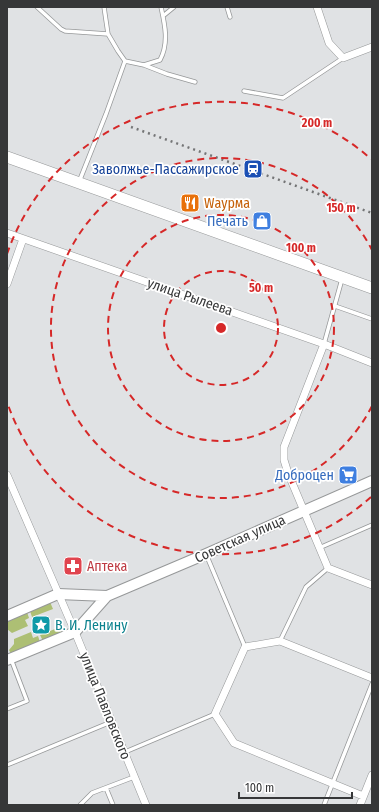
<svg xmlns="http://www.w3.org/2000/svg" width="379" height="812" viewBox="0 0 379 812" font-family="'Fira Sans Condensed',sans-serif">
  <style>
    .green { fill: #adbf74 }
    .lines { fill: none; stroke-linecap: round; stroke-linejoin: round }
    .lane-casing { stroke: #969899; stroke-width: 5 }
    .street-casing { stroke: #969899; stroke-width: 8 }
    .secondary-casing { stroke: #969899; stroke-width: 12 }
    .primary-casing { stroke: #969899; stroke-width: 12 }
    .lane { stroke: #fff; stroke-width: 3.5 }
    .street { stroke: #fff; stroke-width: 7 }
    .secondary { stroke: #fff; stroke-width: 10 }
    .primary { stroke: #fff; stroke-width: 11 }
    .rail { stroke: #747576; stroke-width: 2.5; stroke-dasharray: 2 4; stroke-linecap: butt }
    .ring { fill: none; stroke: #d62828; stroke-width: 2; stroke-dasharray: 7 5 }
    .labels { text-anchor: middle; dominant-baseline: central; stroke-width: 3.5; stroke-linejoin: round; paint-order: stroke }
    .transit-label { font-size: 14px; fill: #164399; stroke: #fff; text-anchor: end }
    .food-label { font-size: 14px; fill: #c56008; stroke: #fff; text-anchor: start }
    .shop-label { font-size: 14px; fill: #366cbe; stroke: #fff; text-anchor: end }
    .street-label { font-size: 14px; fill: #363738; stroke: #fff }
    .health-label { font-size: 14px; fill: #be3a42; stroke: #fff; text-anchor: start }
    .culture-label { font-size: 14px; fill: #0d838f; stroke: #fff; text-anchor: start }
    .centre { fill: #d62828; stroke: #fff; stroke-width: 2 }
    .ring-label { font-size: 12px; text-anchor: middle; font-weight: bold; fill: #d62828; stroke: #fff; stroke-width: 3.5; stroke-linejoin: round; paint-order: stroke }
  </style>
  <rect width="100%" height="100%" fill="#e0e2e4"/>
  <path class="green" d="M50,602L53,609L32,617L30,611Z
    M27,612L29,618L25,620L28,626L12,633L7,629V620Z
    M60,627L63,633L43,641L40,635Z
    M31,632L33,638L38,636L40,642L11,654L9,650L14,644V639Z"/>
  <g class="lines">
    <g class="lane-casing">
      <path id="lane" d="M37,7L61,29L65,31L108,34
        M104,7L108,34L118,51L125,61L144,65L160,60C169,43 165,25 161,7
        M227,7L230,17
        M163,16L174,7
        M144,65L167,74L195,82
        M244,91L283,98L343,58
        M79,182L106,114L125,61
        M335,306L372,319
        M324,344L342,279
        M319,548L372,525
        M206,554L245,647
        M280,641L306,587L328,568
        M7,709L27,701L11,659
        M125,752L215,714
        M7,765L111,722
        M106,788L113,805
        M80,805L92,793L134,777
        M324,805L372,684"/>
    </g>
    <g class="street-casing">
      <path id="street" d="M317,7L329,43L343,58L372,47
        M7,233L324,344L372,363
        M7,284L23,239
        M324,344L284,447V460L288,473L328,568L372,585
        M7,475L75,632L146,805
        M363,796L234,743L215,714L245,647L280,641L372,678
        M360,805L372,775"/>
    </g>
    <g class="secondary-casing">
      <path id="secondary" d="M7,616L58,594L107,596L206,554L372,481
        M7,660L75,632L107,596"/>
    </g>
    <g class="primary-casing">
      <path id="primary" d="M7,157L372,288"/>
    </g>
    <use href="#lane" class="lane"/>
    <use href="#street" class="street"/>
    <use href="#secondary" class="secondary"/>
    <use href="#primary" class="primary"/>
    <path class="rail" d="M131,127L372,213"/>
  </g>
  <g class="ring">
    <circle cx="221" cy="328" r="57"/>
    <circle cx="221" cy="328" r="113"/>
    <path d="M372 406A170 170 0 1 1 372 250"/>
    <path d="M371 497A226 226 0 0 1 7 402M7 254A226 226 0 0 1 371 159"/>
  </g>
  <defs>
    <g id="station-square" transform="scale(1)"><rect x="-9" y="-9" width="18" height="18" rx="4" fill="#1a4fb4" stroke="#fff"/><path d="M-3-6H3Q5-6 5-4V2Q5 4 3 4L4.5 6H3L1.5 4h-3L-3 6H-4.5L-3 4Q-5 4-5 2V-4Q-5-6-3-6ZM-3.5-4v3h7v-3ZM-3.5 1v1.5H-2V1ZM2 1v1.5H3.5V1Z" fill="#fff"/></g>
    <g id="restaurant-square" transform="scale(1)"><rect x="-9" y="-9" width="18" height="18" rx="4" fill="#e8710a" stroke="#fff"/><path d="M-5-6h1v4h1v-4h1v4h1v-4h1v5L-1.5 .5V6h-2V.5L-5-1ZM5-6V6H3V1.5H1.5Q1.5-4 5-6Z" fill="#fff"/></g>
    <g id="shop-square" transform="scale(1)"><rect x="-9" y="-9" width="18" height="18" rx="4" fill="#3f7fe0" stroke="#fff"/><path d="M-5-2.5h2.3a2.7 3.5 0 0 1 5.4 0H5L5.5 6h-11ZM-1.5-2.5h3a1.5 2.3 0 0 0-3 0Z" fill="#fff"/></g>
    <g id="supermarket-square" transform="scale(1)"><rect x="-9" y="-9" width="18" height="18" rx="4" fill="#3f7fe0" stroke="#fff"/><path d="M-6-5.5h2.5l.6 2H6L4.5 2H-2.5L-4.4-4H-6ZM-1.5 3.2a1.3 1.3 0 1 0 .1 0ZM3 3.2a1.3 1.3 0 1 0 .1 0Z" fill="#fff"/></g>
    <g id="pharmacy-square" transform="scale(1)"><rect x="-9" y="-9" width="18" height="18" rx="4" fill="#e0444e" stroke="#fff"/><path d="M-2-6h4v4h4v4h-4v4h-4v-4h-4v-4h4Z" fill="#fff"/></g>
    <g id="sight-square" transform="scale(1)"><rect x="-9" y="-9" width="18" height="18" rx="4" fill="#0f9aa8" stroke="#fff"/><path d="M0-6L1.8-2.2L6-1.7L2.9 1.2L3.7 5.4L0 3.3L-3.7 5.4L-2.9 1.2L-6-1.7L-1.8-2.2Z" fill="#fff"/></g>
  </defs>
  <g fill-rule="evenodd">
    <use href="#station-square" x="253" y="169"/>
    <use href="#restaurant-square" x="190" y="203"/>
    <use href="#shop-square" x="262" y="221"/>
    <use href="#supermarket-square" x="348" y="475"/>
    <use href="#pharmacy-square" x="73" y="566"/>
    <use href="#sight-square" x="41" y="625"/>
  </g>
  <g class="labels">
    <g class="transit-label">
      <text x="239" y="169">Заволжье-Пассажирское</text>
    </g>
    <g class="food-label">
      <text x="204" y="203">Wаурма</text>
    </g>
    <g class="shop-label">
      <text x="248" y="221">Печать</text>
      <text x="334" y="475">Доброцен</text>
    </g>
    <g class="street-label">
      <text transform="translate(190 297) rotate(19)">улица Рылеева</text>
      <text transform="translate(240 539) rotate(-24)">Советская улица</text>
      <text transform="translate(105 706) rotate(68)">улица Павловского</text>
    </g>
    <g class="health-label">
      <text x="87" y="566">Аптека</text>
    </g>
    <g class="culture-label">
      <text x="55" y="625">В. И. Ленину</text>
    </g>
  </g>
  <circle cx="221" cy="328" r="6" class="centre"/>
  <g class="ring-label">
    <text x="317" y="127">200 m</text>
    <text x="341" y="212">150 m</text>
    <text x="301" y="252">100 m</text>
    <text x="261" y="292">50 m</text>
  </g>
  <rect width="379" height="812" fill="none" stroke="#363738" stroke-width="16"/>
  <path d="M239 792v6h113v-6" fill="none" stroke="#363738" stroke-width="2"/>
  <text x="245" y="792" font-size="12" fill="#363738" stroke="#ffffff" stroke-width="3" paint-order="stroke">100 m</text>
</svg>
